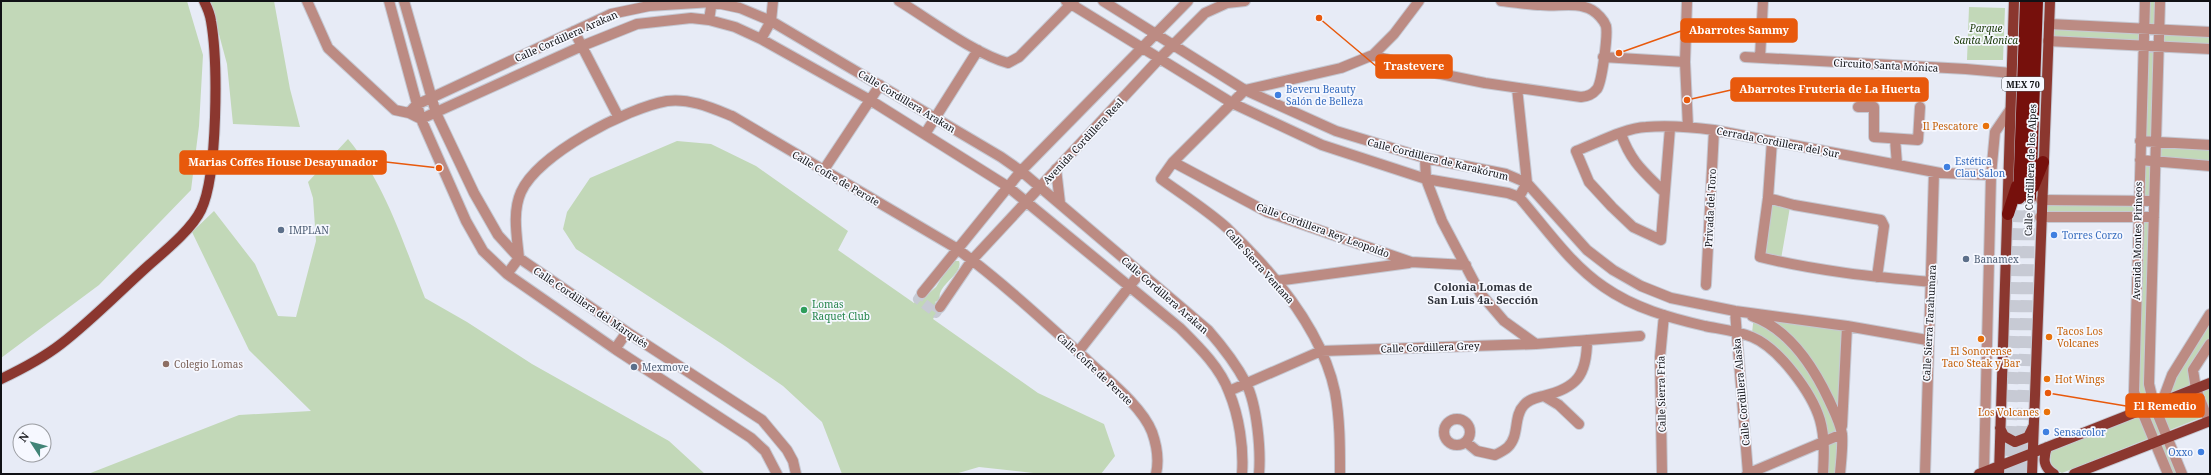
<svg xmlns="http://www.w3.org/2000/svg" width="2211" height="475" viewBox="0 0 2211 475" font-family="'Noto Serif',serif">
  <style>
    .green { fill: #c2d8b8; fill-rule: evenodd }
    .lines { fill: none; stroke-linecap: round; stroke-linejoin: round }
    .minor-tunnel { stroke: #c7cad4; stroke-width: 10; stroke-dasharray: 10 5; stroke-linecap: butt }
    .highway-tunnel { stroke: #c7cad4; stroke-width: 12; stroke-dasharray: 12 6; stroke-linecap: butt }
    .minor-casing { stroke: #c5c8d2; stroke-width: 12 }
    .major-casing { stroke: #c5c8d2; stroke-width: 12 }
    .highway-casing { stroke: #c5c8d2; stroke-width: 14 }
    .minor { stroke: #bc8b83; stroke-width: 10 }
    .major { stroke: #8b372f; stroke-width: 10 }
    .highway { stroke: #76100c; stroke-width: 12 }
    .shop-dot { fill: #3f7fe0; stroke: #f6f8ff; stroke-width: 1.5 }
    .food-dot { fill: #e8710a; stroke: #f6f8ff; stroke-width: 1.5 }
    .service-dot { fill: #5c6f8a; stroke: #f6f8ff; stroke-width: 1.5 }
    .leisure-dot { fill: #2e9e5b; stroke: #f6f8ff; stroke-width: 1.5 }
    .education-dot { fill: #8d6e63; stroke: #f6f8ff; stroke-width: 1.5 }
    .labels { text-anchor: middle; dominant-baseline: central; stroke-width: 3.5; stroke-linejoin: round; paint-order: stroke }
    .shield { fill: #f6f8ff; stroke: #55565b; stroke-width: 1 }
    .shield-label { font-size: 9px; font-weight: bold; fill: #101115 }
    .park-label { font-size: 10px; font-style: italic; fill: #193906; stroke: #f6f8ff }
    .street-label { font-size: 10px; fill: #101115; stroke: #f6f8ff }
    .shop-label { font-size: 10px; fill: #366cbe; stroke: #f6f8ff; text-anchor: start }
    .food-label { font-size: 10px; fill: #c56008; stroke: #f6f8ff; text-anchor: end }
    .service-label { font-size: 10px; fill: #4e5e75; stroke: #f6f8ff; text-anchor: start }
    .leisure-label { font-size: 10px; fill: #27864d; stroke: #f6f8ff; text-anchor: start }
    .education-label { font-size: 10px; fill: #785e54; stroke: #f6f8ff; text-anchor: start }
    .neighbourhood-label { font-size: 11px; font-weight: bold; fill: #31343c; stroke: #f6f8ff }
    .leader { fill: none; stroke: #e8590c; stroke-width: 1.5 }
    .callout-dot { fill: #e8590c; stroke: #f6f8ff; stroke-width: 1.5 }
    .callout { fill: #e8590c; stroke: #e8590c; stroke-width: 1.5 }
    .callout-label { font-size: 11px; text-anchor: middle; font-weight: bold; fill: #fff }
  </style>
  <rect width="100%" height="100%" fill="#e7ebf6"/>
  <path class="green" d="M1,1H187L203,55L199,126L191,190L99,285L1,358Z
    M210,1H274L290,89L300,127L233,124L227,64Z
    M2145,1H2160L2159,29L2210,32V49L2159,46L2156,141L2210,145V166L2156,161L2154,201H2139L2138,217H2154V405L2141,410L2134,392L2138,217H2040L2041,200L2138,201L2140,160L2155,161L2156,142L2140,141L2143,46L2048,41L2049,24L2144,28ZM2144,28L2159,29L2158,46H2143Z
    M1969,7L2005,8L2003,60H1967Z
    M348,139C385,183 404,245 425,298L467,322L532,364L669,441L705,474H88L239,415L311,411L249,350L192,232L214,211L255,264L278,316L296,317L316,241L313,198L308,182Z
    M677,141L711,144L756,166L848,231L838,250L914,303L922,293L926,296L936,287L952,261H959C963,271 945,282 941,291C939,294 940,297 939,300L935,302L940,307L933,319L1038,393L1104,424L1115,456L1101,474H1042L979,467L955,474H842L822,422L783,386L722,344L576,249L563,229L567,212L590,178Z
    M1770,204L1790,207L1781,259L1762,254Z
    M2210,314V344L2193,370L2196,389L2162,402Z
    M1754,315L1845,328L1837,474H1825L1814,397L1752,333Z
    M2210,386V414L2062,473C2050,468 2049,461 2051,449Z
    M2167,438L2182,474H2168L2155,443Z"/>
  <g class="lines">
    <path class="minor-tunnel" d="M922,293L918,299L936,313L940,307"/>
    <path class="highway-tunnel" d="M2009,474L2019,198
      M2021,474L2030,198"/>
    <g class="minor-casing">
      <path id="minor" d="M307,1L328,48L395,110L409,113L421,119L582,46L637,24L691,18L709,20L735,27L761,39L870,100L1007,186L1180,328C1198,346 1220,367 1229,392C1239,416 1244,448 1242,474
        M389,1L421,119L466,221L483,251L507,274L615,349L751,438L765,451L777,474
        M404,1L436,113L474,193L498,235L519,258L627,332L762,420L787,450L793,461L796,474
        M899,1C930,20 975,54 1008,63L1019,57L1074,1
        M1066,1L1232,103L1322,145L1426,179L1508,193L1519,197C1546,228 1570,264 1604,287C1634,308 1670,318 1705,326C1720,329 1738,331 1752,337C1779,348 1812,393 1820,420C1825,438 1824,456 1823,474
        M1103,1L1245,90L1336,131L1425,158L1506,174L1527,183L1587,250L1613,270L1641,286L1671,298L1735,311L1847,326L1927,340
        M1687,1L1685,62L1688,127
        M2145,1L2134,392L2168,474
        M2160,1L2149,384L2154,405L2182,474
        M709,20L712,1
        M2049,24L2210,32
        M574,31L618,116
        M761,39L771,21L773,1
        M2048,41L2210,49
        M1373,55L1426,71L1485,83L1581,97C1588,96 1592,95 1597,89C1602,82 1608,35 1606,26C1604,20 1597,13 1592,10C1577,1 1557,7 1541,5C1528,5 1514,2 1501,1
        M1603,57L1685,62
        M1745,57L1966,69L2011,73
        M1760,58L1763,1
        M1517,88L1527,183L1519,197
        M1858,107H1874V137L1918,140L1920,107
        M409,113L416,105L611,14L649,6L712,2L740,8L771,21L1001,157L1021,171L1208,330C1222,346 1236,364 1246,383C1257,405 1261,450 1259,474
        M1670,128L1661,240L1633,227L1612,207L1589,182L1576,151C1597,143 1625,128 1646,127C1668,125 1692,127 1714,130L1940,173L1991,175
        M925,134L978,50
        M1621,134C1631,162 1643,171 1663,191
        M1895,139L1897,164
        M1772,141L1768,198L1760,257C1816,271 1874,277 1932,282
        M2140,141L2210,145
        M1425,158L1426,179L1442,221L1480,293L1504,321L1536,344
        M2140,160L2210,166
        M1173,162L1267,212L1411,262L1466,265
        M1056,169L1060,203
        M823,171L880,85
        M1768,198L1794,205L1881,220L1884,226L1877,277
        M2041,200L2154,201
        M2040,217H2154
        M507,274L519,258C517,237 512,212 521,192C538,154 627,108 667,101C690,98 712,108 732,116L956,248C1002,282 1044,321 1086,359C1106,378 1142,406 1152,432C1157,446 1159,461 1156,474
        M1276,281L1409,263
        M1706,285L1714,130
        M922,293L1021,171L1188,1
        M940,307L972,260L1159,59L1205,13L1227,3L1245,1
        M1735,311L1748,473
        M1752,316C1789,329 1813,366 1829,400C1834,411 1840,422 1842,434C1843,447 1841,461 1840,474
        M615,349L627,332
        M1078,352L1140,273
        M1229,391L1321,351L1536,344L1640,336
        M1544,396L1559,405L1579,424
        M2162,402L2172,375L2210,314
        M1444 432a13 13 0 1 1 26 0a13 13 0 1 1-26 0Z
        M2209,422L2196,389L2193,370L2210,344
        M1842,426L1847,326
        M1466,442L1477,451L1495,455C1499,453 1505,450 1508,447C1520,435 1513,416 1524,405C1529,399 1536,398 1543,396C1577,388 1587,375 1587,340
        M1984,472L1991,175L1995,132L2010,110
        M1340,474C1340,447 1340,419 1335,392C1322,330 1272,271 1227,228C1207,210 1183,195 1161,179L1173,162L1245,90L1341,68L1373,55L1394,34L1419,1
        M1662,474L1660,357L1664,315
        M1747,474L1842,434
        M1925,474L1934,172"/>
    </g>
    <g class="major-casing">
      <path id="major" d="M1,379C22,369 43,358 61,344C92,320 120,291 149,265C165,251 192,229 201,210C218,175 218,61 211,21C210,14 207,7 204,1
        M2000,428L2004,436L2015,442L2028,437L2033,427
        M2047,447C2043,459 2043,467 2054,474
        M1979,474L2210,383
        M1999,474L2014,1
        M2032,474L2050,1
        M2074,474L2210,421"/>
    </g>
    <g class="highway-casing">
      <path id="highway" d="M2033,187L2043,162
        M2019,198L2026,1
        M2030,198L2037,1
        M2008,214L2017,186"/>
    </g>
    <use href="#minor" class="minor"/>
    <use href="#major" class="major"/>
    <use href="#highway" class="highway"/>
  </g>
  <g class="shop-dot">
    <circle cx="1278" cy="95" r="4"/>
    <circle cx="1947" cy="167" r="4"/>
    <circle cx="2054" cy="235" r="4"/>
    <circle cx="2046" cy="432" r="4"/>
    <circle cx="2201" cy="452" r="4"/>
  </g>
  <g class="food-dot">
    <circle cx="1986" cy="126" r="4"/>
    <circle cx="2049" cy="337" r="4"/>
    <circle cx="1981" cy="339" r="4"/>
    <circle cx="2047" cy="379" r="4"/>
    <circle cx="2047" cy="412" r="4"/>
  </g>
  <g class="service-dot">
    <circle cx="281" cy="230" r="4"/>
    <circle cx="1966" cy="259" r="4"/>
    <circle cx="634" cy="367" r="4"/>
  </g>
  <circle class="leisure-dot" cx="804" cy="310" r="4"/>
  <circle class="education-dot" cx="166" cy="364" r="4"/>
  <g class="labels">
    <rect class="shield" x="2002" y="77" width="42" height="14" rx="3"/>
    <g class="shield-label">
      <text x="2023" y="84">MEX 70</text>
    </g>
    <g class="park-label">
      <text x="1986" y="28">Parque<tspan x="1986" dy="12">Santa Monica</tspan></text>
    </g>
    <g class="street-label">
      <text transform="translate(566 36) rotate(-24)">Calle Cordillera Arakan</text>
      <text transform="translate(1886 65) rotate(3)">Circuito Santa Mónica</text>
      <text transform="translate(907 101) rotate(31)">Calle Cordillera Arakan</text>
      <text transform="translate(1083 141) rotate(-47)">Avenida Cordillera Real</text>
      <text transform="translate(1778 142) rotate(11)">Cerrada Cordillera del Sur</text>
      <text transform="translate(1438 159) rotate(14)">Calle Cordillera de Karakórum</text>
      <text transform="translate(2030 170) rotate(-88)">Calle Cordillera de los Alpes</text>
      <text transform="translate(836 178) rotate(30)">Calle Cofre de Perote</text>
      <text transform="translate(1710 208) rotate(-87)">Privada del Toro</text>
      <text transform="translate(1323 230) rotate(20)">Calle Cordillera Rey Leopoldo</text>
      <text transform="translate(2137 241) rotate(-89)">Avenida Montes Pirineos</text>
      <text transform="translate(1260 266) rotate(48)">Calle Sierra Ventana</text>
      <text transform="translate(1165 295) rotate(41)">Calle Cordillera Arakan</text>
      <text transform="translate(591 307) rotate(34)">Calle Cordillera del Marqués</text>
      <text transform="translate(1929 323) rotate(-87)">Calle Sierra Tarahumara</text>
      <text transform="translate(1430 347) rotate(-2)">Calle Cordillera Grey</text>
      <text transform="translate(1095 369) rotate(43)">Calle Cofre de Perote</text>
      <text transform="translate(1741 392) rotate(-95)">Calle Cordillera Alaska</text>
      <text transform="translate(1661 394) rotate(-91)">Calle Sierra Fría</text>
    </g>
    <g class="shop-label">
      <text x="1286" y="89">Beveru Beauty<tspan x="1286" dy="12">Salón de Belleza</tspan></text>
      <text x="1955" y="161">Estética<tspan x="1955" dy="12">Clau Salon</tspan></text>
      <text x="2062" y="235">Torres Corzo</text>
      <text x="2054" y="432">Sensacolor</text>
      <text x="2193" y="452" text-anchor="end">Oxxo</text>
    </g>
    <g class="food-label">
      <text x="1978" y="126">Il Pescatore</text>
      <text x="2057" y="331" text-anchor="start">Tacos Los<tspan x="2057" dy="12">Volcanes</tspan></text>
      <text x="1981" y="351" text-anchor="middle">El Sonorense<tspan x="1981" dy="12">Taco Steak y Bar</tspan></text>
      <text x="2055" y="379" text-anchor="start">Hot Wings</text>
      <text x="2039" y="412">Los Volcanes</text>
    </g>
    <g class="service-label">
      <text x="289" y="230">IMPLAN</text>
      <text x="1974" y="259">Banamex</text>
      <text x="642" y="367">Mexmove</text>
    </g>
    <g class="leisure-label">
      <text x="812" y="304">Lomas<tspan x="812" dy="12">Raquet Club</tspan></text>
    </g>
    <g class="education-label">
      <text x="174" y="364">Colegio Lomas</text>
    </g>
    <g class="neighbourhood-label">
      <text x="1483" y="286">Colonia Lomas de<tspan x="1483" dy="13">San Luis 4a. Sección</tspan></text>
    </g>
  </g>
  <path class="leader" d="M1619 53L1681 31M1319 18L1376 66M1687 100L1731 90M439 168L386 162M2048 393L2126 406"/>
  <g class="callout-dot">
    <circle cx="1619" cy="53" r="4"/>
    <circle cx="1319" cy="18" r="4"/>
    <circle cx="1687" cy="100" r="4"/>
    <circle cx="439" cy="168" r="4"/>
    <circle cx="2048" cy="393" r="4"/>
  </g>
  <g class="callout">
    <rect x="1681" y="19" width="116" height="23" rx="4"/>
    <rect x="1376" y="55" width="76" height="23" rx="4"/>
    <rect x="1731" y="78" width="197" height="23" rx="4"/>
    <rect x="180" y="151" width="206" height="23" rx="4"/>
    <rect x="2126" y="394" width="78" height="23" rx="4"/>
  </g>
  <g class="callout-label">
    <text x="1739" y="34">Abarrotes Sammy</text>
    <text x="1414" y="70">Trastevere</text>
    <text x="1830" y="93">Abarrotes Fruteria de La Huerta</text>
    <text x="283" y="166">Marias Coffes House Desayunador</text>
    <text x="2165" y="410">El Remedio</text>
  </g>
  <rect width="2211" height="475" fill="none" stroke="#101115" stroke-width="4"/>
  <g transform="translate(32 443) rotate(306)"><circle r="19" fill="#f6f8ff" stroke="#9a9ca1"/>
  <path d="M0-3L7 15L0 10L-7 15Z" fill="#418477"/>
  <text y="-6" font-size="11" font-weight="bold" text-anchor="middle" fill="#101115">N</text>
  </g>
</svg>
